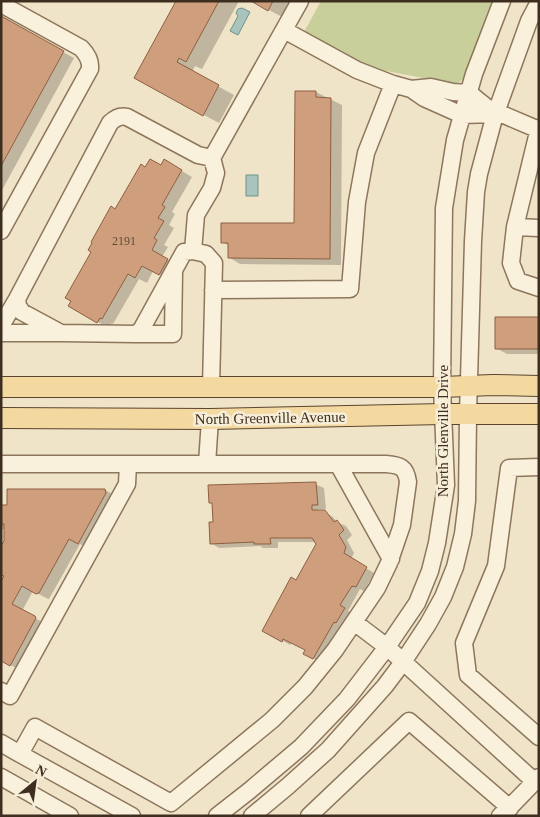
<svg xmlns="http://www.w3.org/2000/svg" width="540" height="817" viewBox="0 0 540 817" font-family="Georgia,serif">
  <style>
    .green { fill: #c9cf9b }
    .water { fill: #a9c4bc; stroke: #6f938a }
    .shadow { fill: #0003 }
    .building { fill: #cf9f7d; stroke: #8d5f41 }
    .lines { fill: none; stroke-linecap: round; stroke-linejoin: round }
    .minor-casing { stroke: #8d765c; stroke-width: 19 }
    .major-casing { stroke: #5b4430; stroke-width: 22 }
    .minor { stroke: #faf1dc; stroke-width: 16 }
    .major { stroke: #f3d9a0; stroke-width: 20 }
    .labels { text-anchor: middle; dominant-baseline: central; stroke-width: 5; stroke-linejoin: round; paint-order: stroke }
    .number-label { font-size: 12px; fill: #624a37 }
    .street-label { font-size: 15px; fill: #3d2e20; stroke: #f7eed8 }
  </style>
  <rect width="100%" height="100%" fill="#f0e4c8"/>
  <path class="green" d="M321,1H496L466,76L461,81L455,84L386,71L358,62L304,32Z"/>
  <path class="water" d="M242,8L250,12L238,35L230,31L238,16L236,13L238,9Z
    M246,175H258V196H246Z"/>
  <path class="shadow" d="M178,1H239L202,69L195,66L192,72L234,95L219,123L151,87Z
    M252,1H293L284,18Z
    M1,18L74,58L1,192Z
    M316,92L342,105L341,265L240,264L230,258V246L222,242L296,224Z
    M165,161L192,177L172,212L175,214L169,225L174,228L164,245L168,247L162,257L178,266L170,280L153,271L147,283L139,279L113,324L112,323L109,328L69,306L116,211L146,168L161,167Z
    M539,318V354H507L496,348Z
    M315,484L324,488L326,509H318V512H325L333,517L337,522L346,526L352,535L347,540L354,553L351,559L374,573L364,591L360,589L348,611L352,613L321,663L305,653L306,650L292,642L290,645L264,630L296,582L317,544L316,542H278V548H263L260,546L219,548L211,543L215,523L214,504L210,502Z
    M105,490L116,496L89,549L80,544L49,599H48L33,591L22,611L46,624L22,671L1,660L6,576L5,529H1V506H8Z"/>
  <path class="building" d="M176,1H219L186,62L179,58L177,62L219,85L203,116L134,78Z
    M251,1H273L268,11Z
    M1,16L64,51L1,166Z
    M295,91H316V97L331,98L330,259L228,258V243H221V223H294Z
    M150,159L161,165L164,159L182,170L162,205L165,207L158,218L164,221L154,238L157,240L152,250L168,259L159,275L142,266L135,278L128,274L102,319L100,318L97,323L68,306L71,301L65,298L91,252L88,250L92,243L91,242L111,206L115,209L141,164L145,167Z
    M495,317H539V349H495Z
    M316,482L318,505H312V510H325L334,522L337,520L344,530L339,535L346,547L344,553L367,567L356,587L352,586L340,605L345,608L336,623L334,622L313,659L303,654L305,650L283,639L282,642L262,631L291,577L296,580L316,544L312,538H270L271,544H254V542L210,544L209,522H213L212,503H209L208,485Z
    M7,489H105L106,493L78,544L69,539L39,593L36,594L22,586L12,604L35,616L36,618L10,666L1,661V581L4,576L1,575V546L4,541V524H1V505H7Z"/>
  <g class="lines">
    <g class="minor-casing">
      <path id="minor" d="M1,4L81,48C87,54 91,60 90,69L1,231
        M284,30L357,70L393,84L411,89L431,87L453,92L469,93L495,114
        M411,89L424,98L462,115L495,114L504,115L539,130
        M539,128L515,227L539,228
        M515,227L511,263L518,281L539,288
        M193,251L184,252L141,330L136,334L61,333L22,312L18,306L17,299L110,123C114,119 120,115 127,117L198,155L212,158
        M213,290L350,289L357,202L366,153L393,84
        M1,326L17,299
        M1,333H59
        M136,334H173L174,273
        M211,387L214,263L206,254L193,251L196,215L212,188L216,173L212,158L300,1
        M1,464H386C400,465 406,467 408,482L402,525L389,563L377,588L335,650L305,687L272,720L171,803L35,727L20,754L132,816
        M207,464L210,419
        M338,464L391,559
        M539,467L509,468L496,566L464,643L468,675L539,737
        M354,622L387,647L534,781
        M1,691L10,696L127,484L128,464
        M1,743L20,754
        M1,777L70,816
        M217,816L249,791L301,747L347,699L387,647L417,603L430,571L437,543L446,485L442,387L444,208L455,140L474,74L502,1
        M252,816L288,786L328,750L385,686L403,662L428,624L443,597L455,567L463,534L467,501L468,414L473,241L476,192L479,174L494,118L529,21L539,2
        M309,816L409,721L510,808
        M500,816L511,806L539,777"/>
    </g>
    <g class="major-casing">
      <path id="major" d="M1,387H442L493,385L539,386
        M1,418L210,419L443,414H539"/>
    </g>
    <use href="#minor" class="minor"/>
    <use href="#major" class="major"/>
  </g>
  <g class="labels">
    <g class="number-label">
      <text x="124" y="241">2191</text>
    </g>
    <g class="street-label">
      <text transform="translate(270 418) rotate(-1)">North Greenville Avenue</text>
      <text transform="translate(443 431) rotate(-90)">North Glenville Drive</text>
    </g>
  </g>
  <rect width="540" height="817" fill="none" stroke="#3d2e20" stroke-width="5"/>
  <g transform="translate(35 782) rotate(29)" stroke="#f7eed8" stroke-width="4" paint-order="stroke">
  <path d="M0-4L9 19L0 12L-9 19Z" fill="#3d2e20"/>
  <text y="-8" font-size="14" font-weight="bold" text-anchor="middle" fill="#3d2e20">N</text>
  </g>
</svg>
